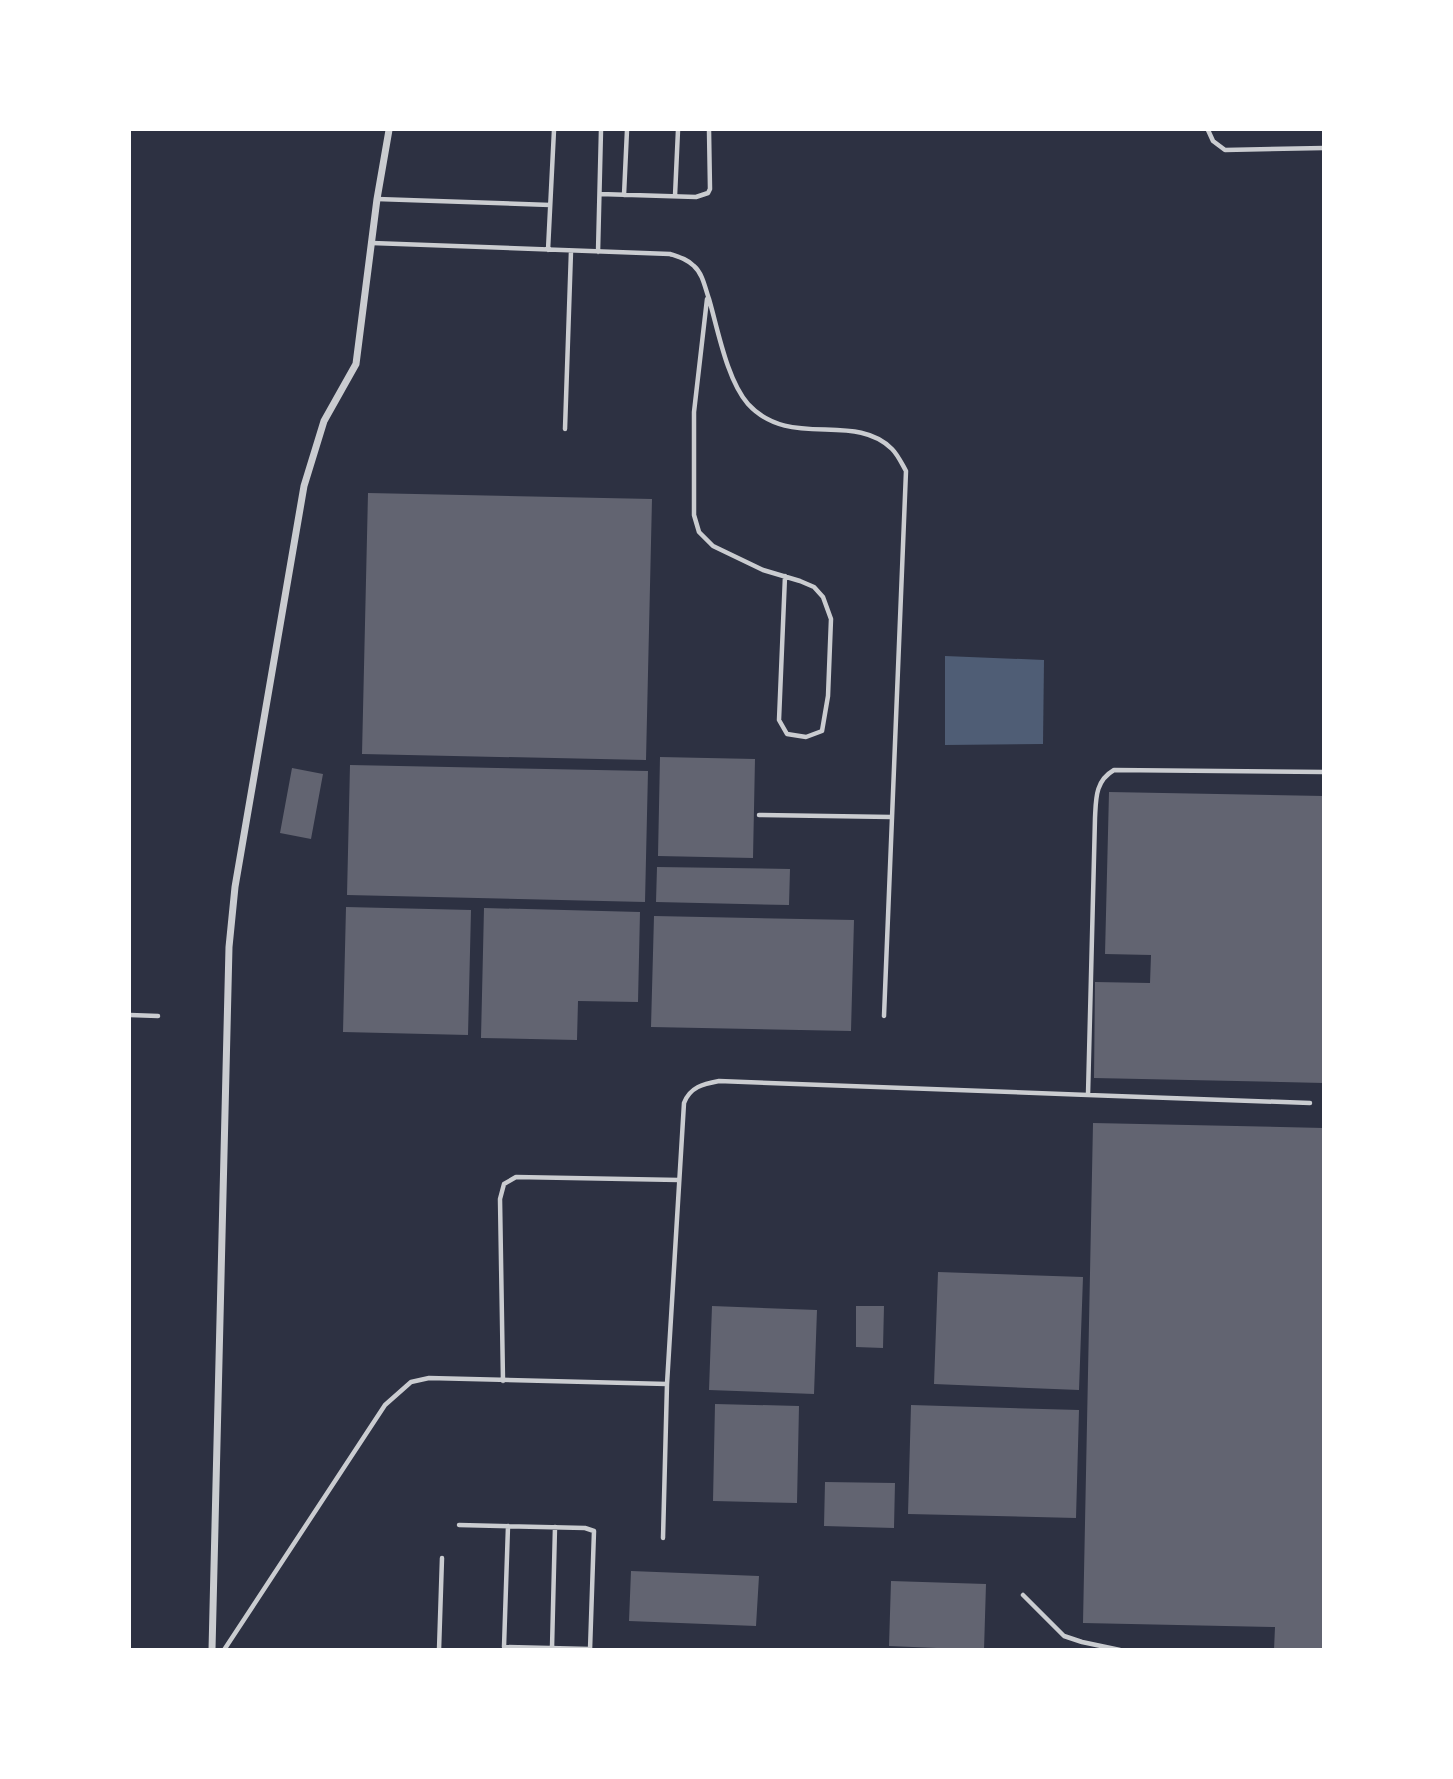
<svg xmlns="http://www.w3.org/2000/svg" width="1453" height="1779" viewBox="0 0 1453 1779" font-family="'Fira Sans',sans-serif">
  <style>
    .water { fill: #4f5d75 }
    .building { fill: #626471 }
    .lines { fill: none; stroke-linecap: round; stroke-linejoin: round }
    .service { stroke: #caccd0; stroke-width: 4.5 }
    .minor { stroke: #caccd0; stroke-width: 7 }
  </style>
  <rect width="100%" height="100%" fill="#2d3142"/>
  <path class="water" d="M945,656L1044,660L1043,744L945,745Z"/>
  <path class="building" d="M368,493L652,499L646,760L362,754Z
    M660,757L755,759L753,858L658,856Z
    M350,765L648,771L645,902L347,895Z
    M292,768L323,774L311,839L280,833Z
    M1109,792L1324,796V1083L1094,1078L1095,982L1150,983L1151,955L1105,954Z
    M657,867L790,869L789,905L656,902Z
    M346,907L471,910L468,1035L343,1032Z
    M484,908L640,912L638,1002L578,1001L577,1040L481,1038Z
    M654,916L854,920L851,1031L651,1027Z
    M1093,1123L1324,1128V1650H1274L1275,1627L1083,1623Z
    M938,1272L1083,1277L1079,1390L934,1384Z
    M712,1306L817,1310L814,1394L709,1390Z
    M856,1306H884L883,1348L856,1347Z
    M715,1404L799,1406L797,1503L713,1501Z
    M911,1405L1079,1410L1076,1518L908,1514Z
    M825,1482L895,1483L894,1528L824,1526Z
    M631,1571L759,1576L756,1626L629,1621Z
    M891,1581L986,1584L984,1650L889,1646Z"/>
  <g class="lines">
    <path class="service" d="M1208,130L1213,141L1225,150L1324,148
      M600,194L696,197L708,193L710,189L709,130
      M624,195L627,130
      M675,196L678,130
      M377,199L550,205
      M372,243L670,254C679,257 687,259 694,266C703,274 705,288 709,299C718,330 727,380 748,404C790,450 854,411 892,449C898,455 902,464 906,471L884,1016
      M548,250L554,130
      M598,252L601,130
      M707,299L694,412V515L699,532L713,546L763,570L800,581L814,587L823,597L831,619L828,696L822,731L806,737L787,734L779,720L785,576
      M565,429L571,251
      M759,815L891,817
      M130,1015L158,1016
      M1088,1095L1310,1103
      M503,1381L500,1199L504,1184L516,1177L679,1180
      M459,1525L585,1528L594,1531L590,1650
      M508,1526L504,1647L590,1649
      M663,1538L667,1384
      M1023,1595L1064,1636L1082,1642L1120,1650
      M552,1648L555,1527
      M224,1650L385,1405L411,1382L429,1378L667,1384L684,1103C690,1087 703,1084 719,1081L1088,1095L1095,818C1096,799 1095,781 1114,770L1324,772
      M439,1650L442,1558"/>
    <path class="minor" d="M212,1650L229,947L235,887L304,486L324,421L356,364L377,199L389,130"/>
  </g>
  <rect width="1453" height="1779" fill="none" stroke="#ffffff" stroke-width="262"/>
</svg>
